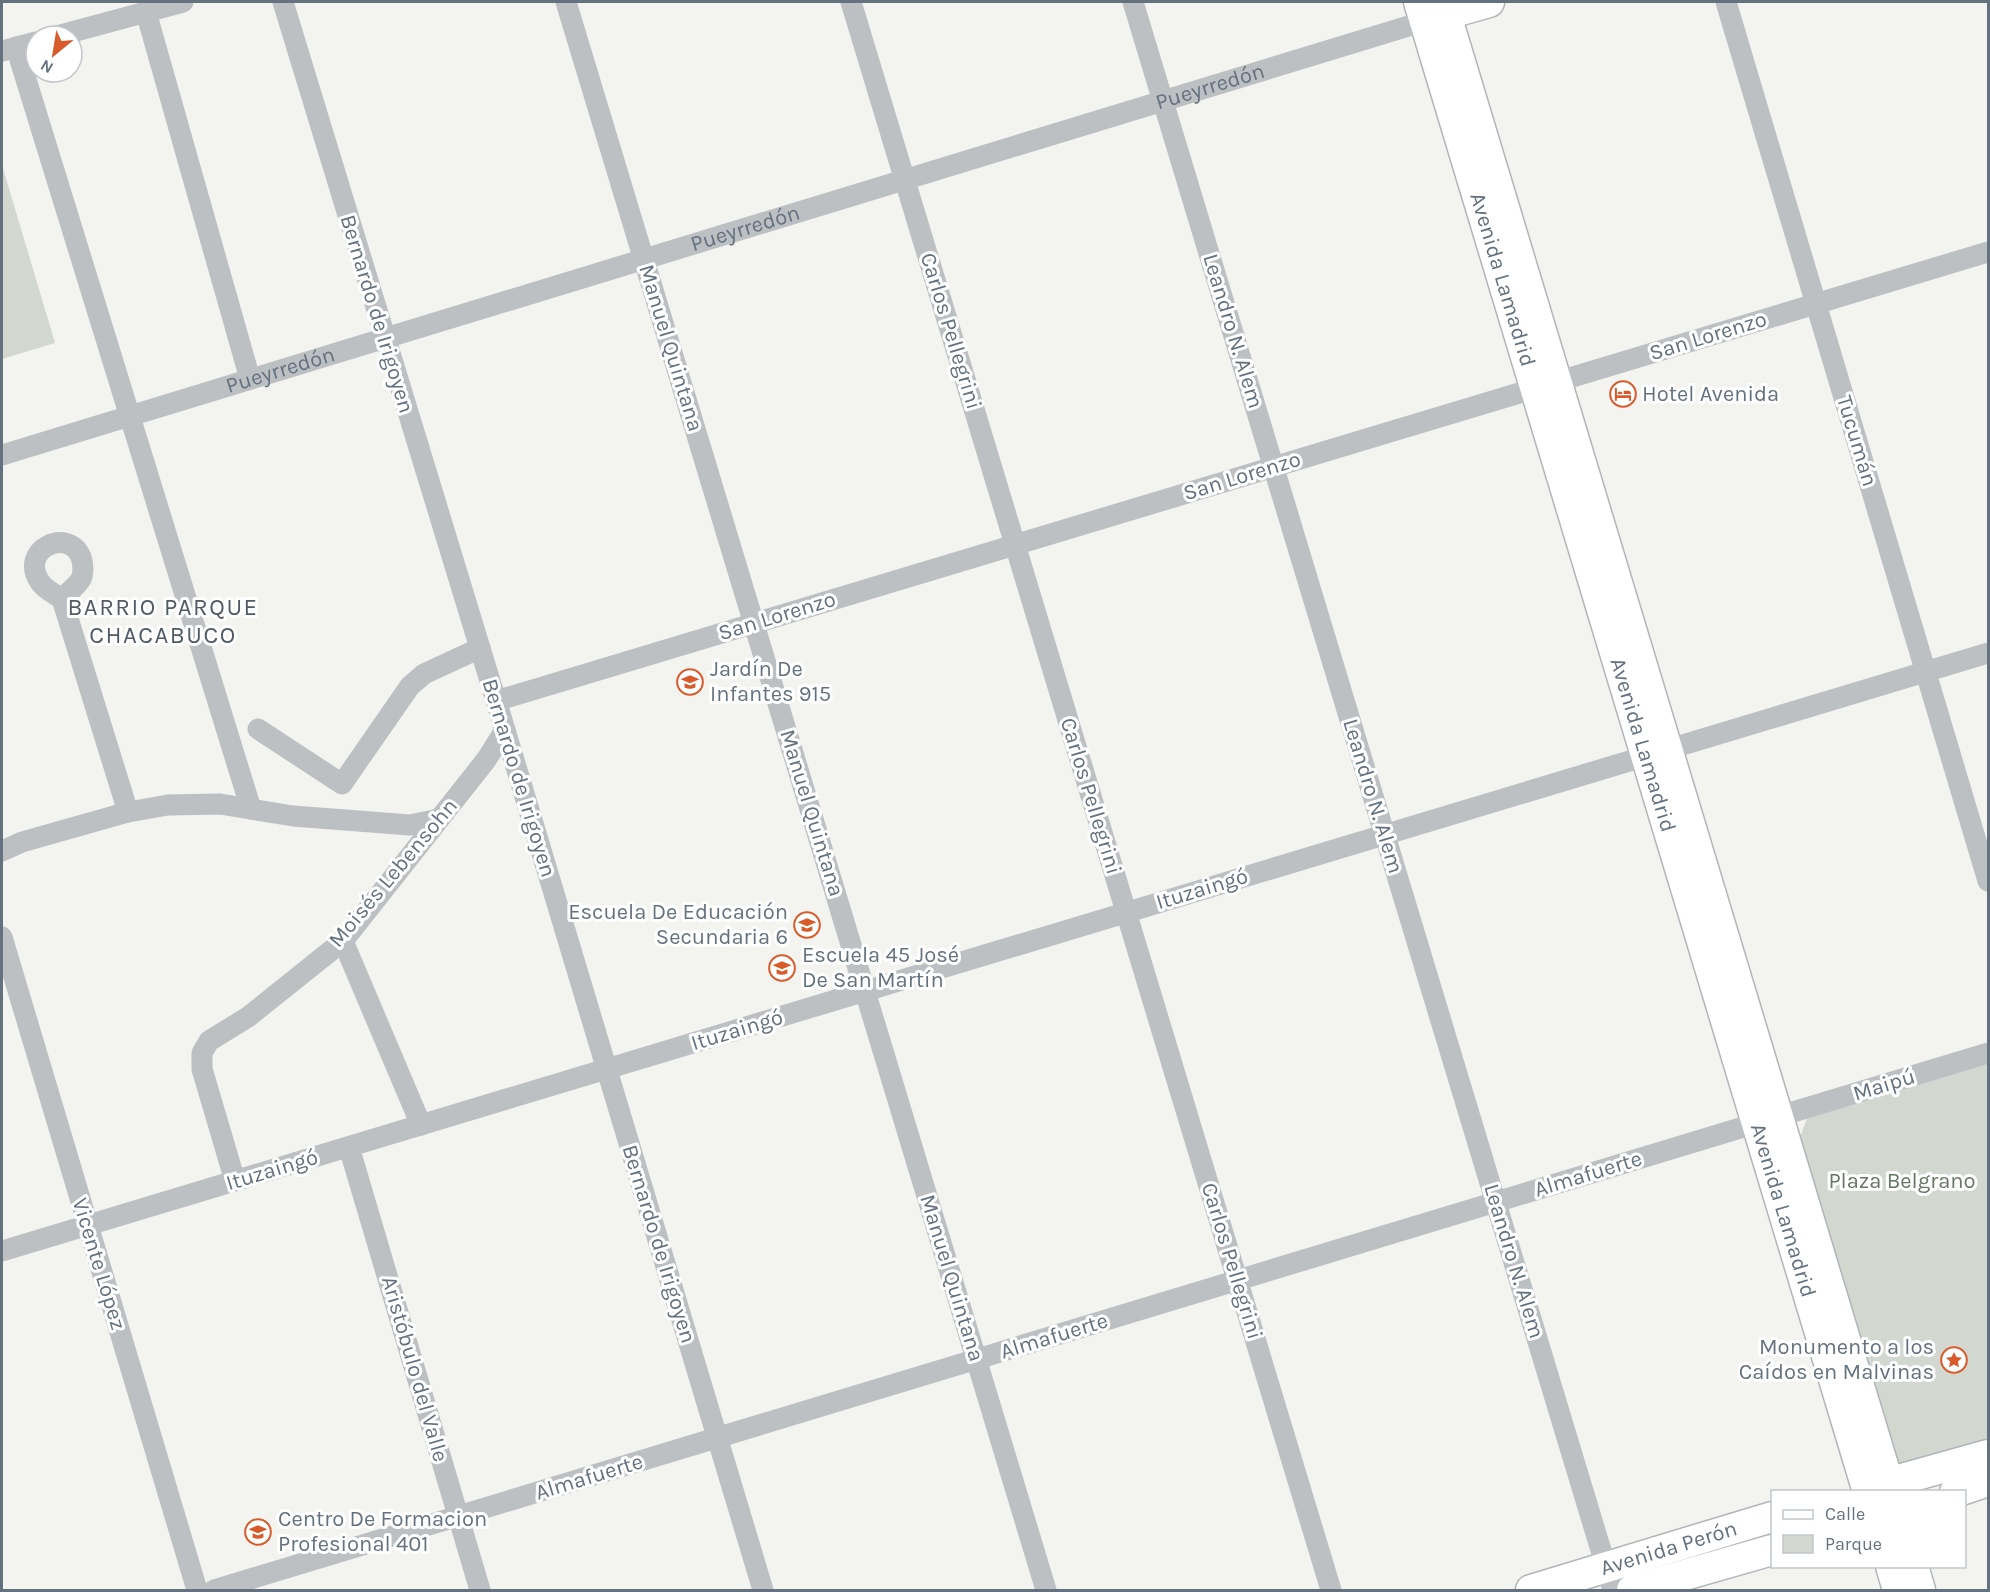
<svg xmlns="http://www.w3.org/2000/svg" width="1990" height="1592" viewBox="0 0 1990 1592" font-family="Karla,sans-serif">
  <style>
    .green { fill: #d2d8cf }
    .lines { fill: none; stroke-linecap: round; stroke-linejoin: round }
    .secondary-casing { stroke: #b1b5b9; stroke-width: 33 }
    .street { stroke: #bcc0c3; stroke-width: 21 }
    .secondary { stroke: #fff; stroke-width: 30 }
    .labels { text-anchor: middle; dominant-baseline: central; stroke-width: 6; stroke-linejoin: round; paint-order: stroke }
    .street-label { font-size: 22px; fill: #64727f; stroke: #fff }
    .poi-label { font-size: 22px; fill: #64727f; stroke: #fff; text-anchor: start }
    .park-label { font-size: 22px; fill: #667762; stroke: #fff }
    .neighbourhood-label { font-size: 24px; letter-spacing: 1.5px; fill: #515b65; stroke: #fff }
  </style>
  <rect width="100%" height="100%" fill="#f3f3ef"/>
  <path class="green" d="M2,165L55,343L2,359Z
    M1988,1063V1443L1907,1467L1891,1458L1799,1140L1807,1118Z"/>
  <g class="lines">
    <g class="secondary-casing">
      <g id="secondary">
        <path id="s2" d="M1419,2L1868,1492"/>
        <path d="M1442,2L1891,1492"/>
        <path d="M1426,20L1489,2"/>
        <path d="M1870,1488L1988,1455"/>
        <path d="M1955,1492L1988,1481"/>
        <path d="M1891,1566L1898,1590"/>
        <path d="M1913,1566L1920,1590"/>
        <path id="s3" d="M1531,1590L1772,1517"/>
        <path d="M1632,1590L1772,1550"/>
      </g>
    </g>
    <g class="street">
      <path d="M283,2L505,730L763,1590"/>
      <path d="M566,2L1046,1590"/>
      <path d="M851,2L1331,1590"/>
      <path d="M1133,2L1613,1590"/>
      <path d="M1726,2L1988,881"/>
      <path d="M146,12L250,379"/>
      <path d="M57,36L183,2"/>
      <path d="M16,47L251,809"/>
      <path d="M2,51L36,42"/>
      <path id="s1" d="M2,455L1425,21"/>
      <path d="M62,599C67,593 77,586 81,579C84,573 83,563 81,557C68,526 18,550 40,582C44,589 55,594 62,599L128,812"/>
      <path d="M496,701L1988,252"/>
      <path d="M258,729L342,784L410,686L424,674L480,648"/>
      <path d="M2,851L22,842L128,812L168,805L220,804L293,816L410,825L439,819"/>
      <path d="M2,937L197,1590"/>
      <path d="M343,941L421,1125"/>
      <path d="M349,1147L480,1590"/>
      <path d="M235,1181L202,1069V1053L209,1041L248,1017L343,941L486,760L505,730"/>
      <path d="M2,1251L1988,653"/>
      <path d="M214,1590L1988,1053"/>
    </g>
    <use href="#secondary" class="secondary"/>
  </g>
  <defs>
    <g id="hotel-ring" transform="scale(1.35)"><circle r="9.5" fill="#fff" stroke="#d95a2a" stroke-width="1.5"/><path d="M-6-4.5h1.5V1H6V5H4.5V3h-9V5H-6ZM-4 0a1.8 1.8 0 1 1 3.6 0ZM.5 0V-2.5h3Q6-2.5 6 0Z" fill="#d95a2a"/></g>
    <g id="school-ring" transform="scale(1.35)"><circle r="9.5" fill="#fff" stroke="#d95a2a" stroke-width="1.5"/><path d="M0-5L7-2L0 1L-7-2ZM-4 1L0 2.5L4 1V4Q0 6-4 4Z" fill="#d95a2a"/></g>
    <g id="sight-ring" transform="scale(1.35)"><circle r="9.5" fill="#fff" stroke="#d95a2a" stroke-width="1.5"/><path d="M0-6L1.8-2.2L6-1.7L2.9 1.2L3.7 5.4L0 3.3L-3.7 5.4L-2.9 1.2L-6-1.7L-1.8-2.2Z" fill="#d95a2a"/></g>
  </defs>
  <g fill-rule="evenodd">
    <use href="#hotel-ring" x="1623" y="394"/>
    <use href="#school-ring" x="690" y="682"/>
    <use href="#school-ring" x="807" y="925"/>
    <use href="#school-ring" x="782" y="968"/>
    <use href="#sight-ring" x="1954" y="1360"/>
    <use href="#school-ring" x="258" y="1532"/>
  </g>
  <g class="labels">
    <g class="street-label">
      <text stroke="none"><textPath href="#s1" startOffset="1263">Pueyrredón</textPath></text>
      <text stroke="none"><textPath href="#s1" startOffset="777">Pueyrredón</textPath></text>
      <text stroke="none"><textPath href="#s2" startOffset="290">Avenida Lamadrid</textPath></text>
      <text transform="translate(377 314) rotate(73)">Bernardo de Irigoyen</text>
      <text transform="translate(951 331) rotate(73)">Carlos Pellegrini</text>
      <text transform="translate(1233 331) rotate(73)">Leandro N. Alem</text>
      <text transform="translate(1708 336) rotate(-17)">San Lorenzo</text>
      <text transform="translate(671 348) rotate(73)">Manuel Quintana</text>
      <text stroke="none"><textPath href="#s1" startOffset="291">Pueyrredón</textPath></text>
      <text transform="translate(1857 441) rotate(73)">Tucumán</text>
      <text transform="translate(1242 476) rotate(-17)">San Lorenzo</text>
      <text transform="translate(777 616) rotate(-17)">San Lorenzo</text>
      <text stroke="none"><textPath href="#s2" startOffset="776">Avenida Lamadrid</textPath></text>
      <text transform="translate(519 778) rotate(73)">Bernardo de Irigoyen</text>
      <text transform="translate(1091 796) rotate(73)">Carlos Pellegrini</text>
      <text transform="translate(1373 796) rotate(73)">Leandro N. Alem</text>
      <text transform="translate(812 813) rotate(73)">Manuel Quintana</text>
      <text transform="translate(393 873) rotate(-50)">Moisés Lebensohn</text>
      <text transform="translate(1202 889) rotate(-17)">Ituzaingó</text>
      <text transform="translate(737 1030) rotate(-17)">Ituzaingó</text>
      <text transform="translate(1884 1085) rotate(-17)">Maipú</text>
      <text transform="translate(272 1170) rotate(-17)">Ituzaingó</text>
      <text transform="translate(1588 1174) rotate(-17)">Almafuerte</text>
      <text stroke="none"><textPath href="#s2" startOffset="1262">Avenida Lamadrid</textPath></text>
      <text transform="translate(659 1244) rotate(73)">Bernardo de Irigoyen</text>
      <text transform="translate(1232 1261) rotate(73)">Carlos Pellegrini</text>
      <text transform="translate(1514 1261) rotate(73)">Leandro N. Alem</text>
      <text transform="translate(99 1264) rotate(73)">Vicente López</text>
      <text transform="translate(952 1278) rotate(73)">Manuel Quintana</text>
      <text transform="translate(1054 1336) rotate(-17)">Almafuerte</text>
      <text transform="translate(415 1369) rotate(74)">Aristóbulo del Valle</text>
      <text transform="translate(589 1477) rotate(-17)">Almafuerte</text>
      <text stroke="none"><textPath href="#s3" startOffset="144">Avenida Perón</textPath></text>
    </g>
    <g class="poi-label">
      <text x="1642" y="394">Hotel Avenida</text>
      <text x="710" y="669">Jardín De<tspan x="710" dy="25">Infantes 915</tspan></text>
      <text x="788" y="912" text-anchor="end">Escuela De Educación<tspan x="788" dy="25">Secundaria 6</tspan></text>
      <text x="802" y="955">Escuela 45 José<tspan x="802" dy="25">De San Martín</tspan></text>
      <text x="1934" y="1347" text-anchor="end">Monumento a los<tspan x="1934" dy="25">Caídos en Malvinas</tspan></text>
      <text x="278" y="1519">Centro De Formacion<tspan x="278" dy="25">Profesional 401</tspan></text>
    </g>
    <g class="park-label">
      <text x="1902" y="1181">Plaza Belgrano</text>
    </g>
    <g class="neighbourhood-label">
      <text x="163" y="607">BARRIO PARQUE<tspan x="163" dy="28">CHACABUCO</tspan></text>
    </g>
  </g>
  <rect width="1990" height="1592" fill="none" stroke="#64727f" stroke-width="6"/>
  <rect x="1771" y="1490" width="195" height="78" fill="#ffffff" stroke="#c1c7cc" stroke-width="1.5"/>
  <rect x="1783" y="1510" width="30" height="9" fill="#ffffff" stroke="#c1c7cc" stroke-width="1.5"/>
  <text x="1825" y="1520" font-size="18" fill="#64727f">Calle</text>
  <rect x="1783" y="1535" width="30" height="18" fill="#d2d8cf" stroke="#c1c7cc" stroke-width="1.5"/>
  <text x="1825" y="1550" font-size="18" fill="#64727f">Parque</text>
  <g transform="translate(54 54) rotate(210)"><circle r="28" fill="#ffffff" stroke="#c1c7cc" stroke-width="1.5"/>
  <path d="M0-4.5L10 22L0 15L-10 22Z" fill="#d95a2a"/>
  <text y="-9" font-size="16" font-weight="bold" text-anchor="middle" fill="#64727f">N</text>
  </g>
</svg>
